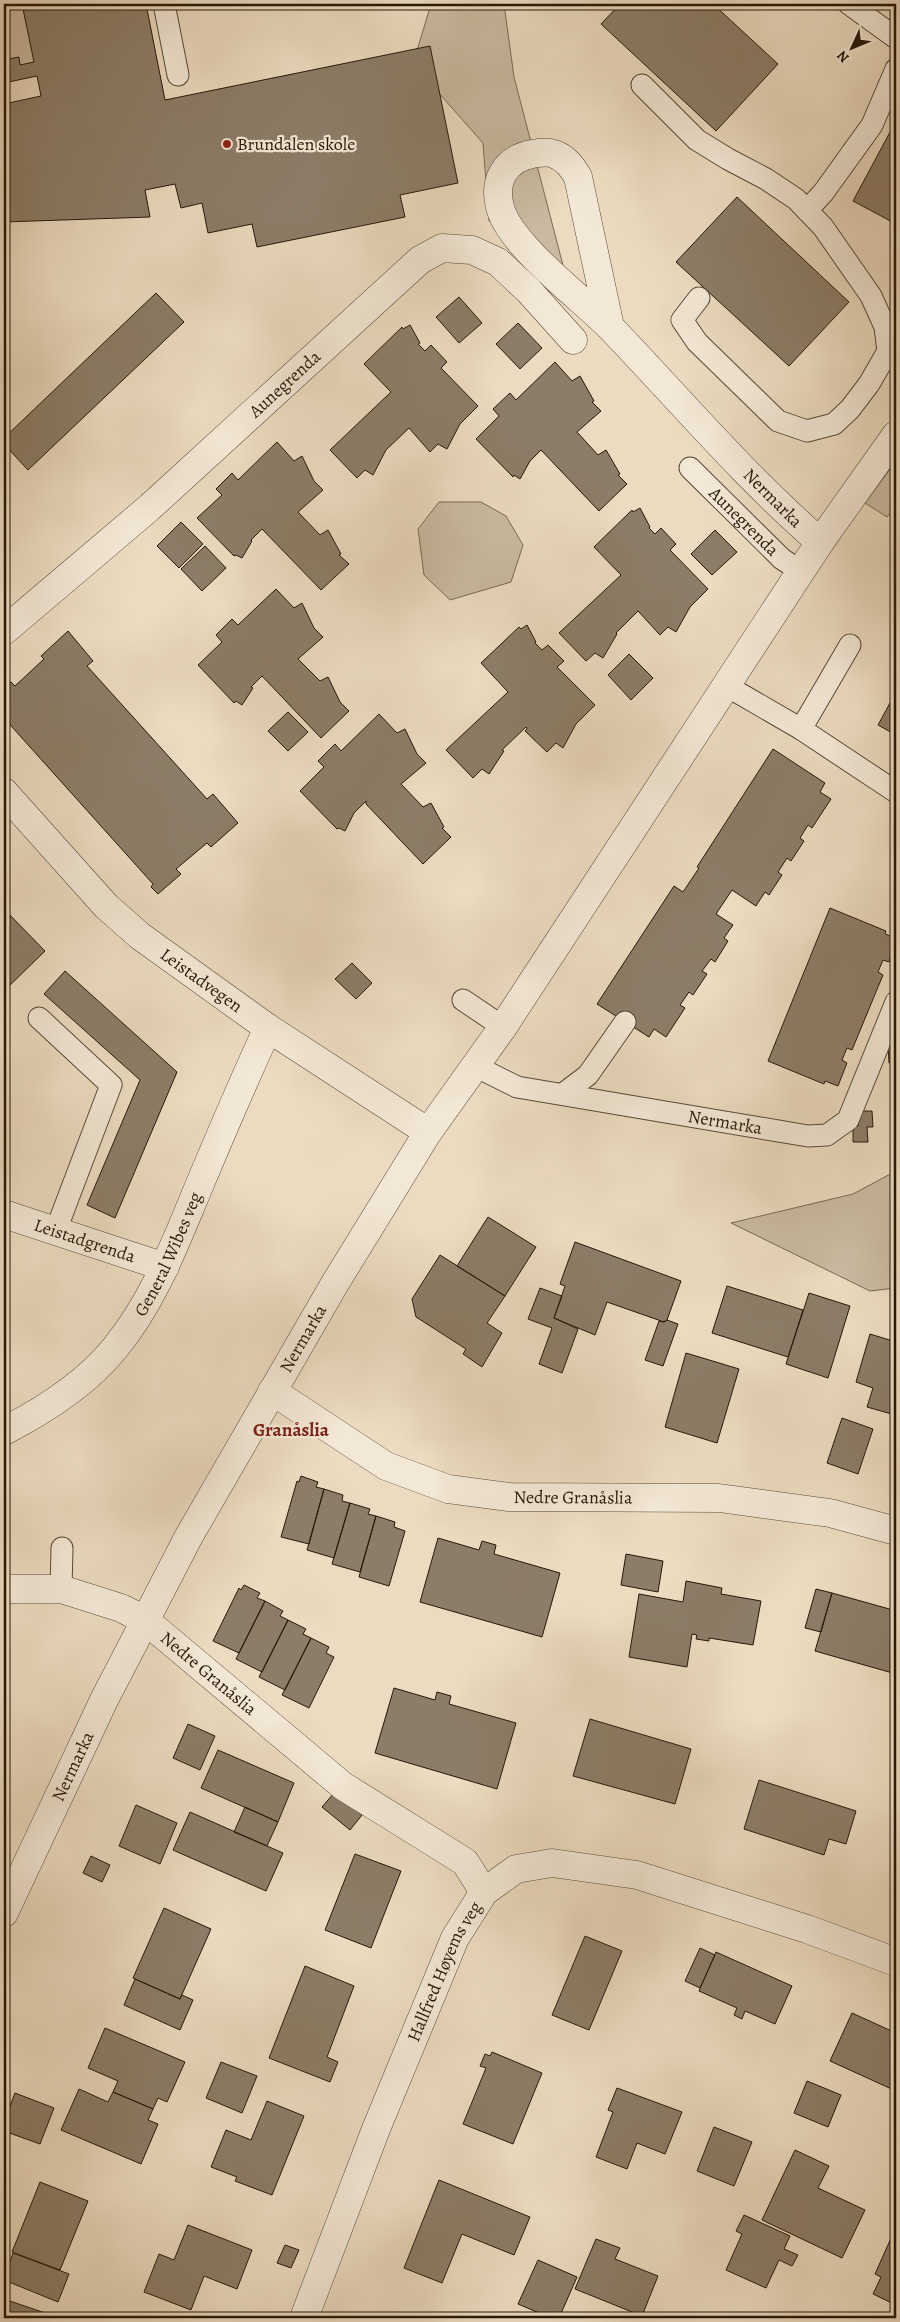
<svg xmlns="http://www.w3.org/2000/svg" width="900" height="2322" viewBox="0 0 900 2322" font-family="Alegreya,serif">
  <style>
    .green { fill: #cabaa1; stroke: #786954 }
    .building { fill: #8c7d68; stroke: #251808 }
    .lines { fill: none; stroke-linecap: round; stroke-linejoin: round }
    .service-casing { stroke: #574936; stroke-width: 23 }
    .minor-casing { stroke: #574936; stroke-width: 29 }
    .service { stroke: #f3e8d6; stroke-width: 21 }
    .minor { stroke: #f3e8d6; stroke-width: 28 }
    .poi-dot { fill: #8f2418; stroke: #f3e8d6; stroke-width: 2 }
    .labels { text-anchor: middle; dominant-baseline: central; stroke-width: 4.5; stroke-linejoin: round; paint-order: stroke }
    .poi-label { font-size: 18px; fill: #251808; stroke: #f3e8d6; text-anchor: start }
    .street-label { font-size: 18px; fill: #251808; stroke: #f3e8d6 }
    .neighbourhood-label { font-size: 19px; font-weight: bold; fill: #7a1f14; stroke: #f3e8d6 }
  </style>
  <rect width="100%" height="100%" fill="#ecdbc0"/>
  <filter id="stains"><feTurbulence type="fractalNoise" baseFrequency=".004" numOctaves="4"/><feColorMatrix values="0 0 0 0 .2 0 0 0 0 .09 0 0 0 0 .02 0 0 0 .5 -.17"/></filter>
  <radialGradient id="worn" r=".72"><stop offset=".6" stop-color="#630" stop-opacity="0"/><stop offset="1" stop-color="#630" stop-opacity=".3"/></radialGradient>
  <path class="green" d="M4,4H23L35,64L4,70Z
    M431,4H504L514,77L571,296L526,235L489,221L483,143L413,64Z
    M896,461V508L887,517L865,503Z
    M439,502H481L506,516L523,545L511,582L450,600L424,575L418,529Z
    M896,1171V1288L870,1291L731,1223L853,1194Z"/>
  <path class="building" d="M22,4H146L165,100L430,46L458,183L400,195L405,217L257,247L252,224L208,233L202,203L181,208L175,184L145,190L150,217L4,222V104L41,96L37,76L4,83V60L19,57L20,65L34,62Z
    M620,4H713L778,64L716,131L601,24Z
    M896,121V224L853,201Z
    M737,197L849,302L789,366L676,262Z
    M156,293L184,322L28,470L4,444V438Z
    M459,297L482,323L459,343L436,317Z
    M518,323L542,348L520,369L496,344Z
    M410,325L420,343L418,344L425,351L431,345L447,362L441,368L478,406L460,424L447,449L438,444L430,452L409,428L386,450L373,475L365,470L357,478L330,450L391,392L364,364L402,327L403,329Z
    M555,362L572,381L580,376L594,401L592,402L601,411L577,432L598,455L606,450L620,474L618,475L627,484L599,511L541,450L530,461L520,479L514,475L513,477L476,439L499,416L493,409L510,393L516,400Z
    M277,442L294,461L302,456L314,481L323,490L298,512L320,535L328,530L341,554L339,555L349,564L321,590L262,529L251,540L252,541L242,558L236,555L234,556L197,518L222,495L216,489L232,473L238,480Z
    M640,508L650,527L649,528L655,534L661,528L676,544L670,550L708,589L690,607L676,632L668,627L660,635L638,611L616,633L617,634L603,658L595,653L586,661L559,633L621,575L594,547L632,510L633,512Z
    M181,522L203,544L179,568L157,546Z
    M715,530L737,552L712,575L691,554Z
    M205,546L226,568L202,591L181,569Z
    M276,589L294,608L302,603L314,628L323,637L298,659L320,681L328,677L340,702L349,711L321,738L262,676L251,687L253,688L242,705L236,701L234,703L198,665L222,642L216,635L232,619L238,625Z
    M527,625L536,642L535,643L542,650L548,645L564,661L557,667L595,705L576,724L563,748L556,743L547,752L525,731L527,729L526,727L502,750L504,751L489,774L482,769L473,778L446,750L508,692L481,663L519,627L521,629Z
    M68,631L93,661L87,666L207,799L213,794L238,823L211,847L207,843L176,869L181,874L158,894L151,887L153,884L4,718V688L11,682L15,686L44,659L41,656Z
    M629,654L653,678L631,700L608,675Z
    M896,692V735L878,725Z
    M288,712L308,732L288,751L268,731Z
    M379,714L397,733L405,729L417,754L426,763L401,784L423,807L431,803L444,827L442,828L451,837L423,864L366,804V801L354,813L345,831L339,828L337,829L300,791L324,767L318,761L335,744L341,751Z
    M773,749L825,783L820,792L831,799L812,828L808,825L800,838L804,841L791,861L787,858L778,872L782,875L769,895L765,892L756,906L732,890L716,914L733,925L724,938L728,941L715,962L711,959L702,971L707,974L693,995L689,992L680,1005L685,1008L666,1037L654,1029L649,1037L597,1004L674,886L683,892L699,868L697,867Z
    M830,908L886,931L885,934L896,938L889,962L883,960L878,972L883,975L852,1050L847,1048L842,1060L847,1063L838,1086L825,1081L824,1084L768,1061Z
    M4,909L45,951L4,991Z
    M352,963L372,983L356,999L335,979Z
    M65,971L177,1072L115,1218L87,1205L140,1080L44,994Z
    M888,1046H896V1063H889Z
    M895,1075H896V1126Z
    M859,1111H872L873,1127H867L868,1142H853V1126H858Z
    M488,1217L536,1247L505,1296L457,1266Z
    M575,1242L681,1281L667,1320L664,1322L607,1302L595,1335L554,1318L565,1286L560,1284Z
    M440,1255L505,1296L487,1323L502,1333L482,1367L463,1354L466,1349L416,1317L412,1299Z
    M727,1286L803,1310L788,1357L712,1333Z
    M540,1288L562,1296L554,1318L578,1329L562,1373L539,1364L552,1328L528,1319Z
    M809,1293L850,1306L828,1378L786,1364Z
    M667,1320L678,1324L663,1366L645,1360L659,1321L664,1322Z
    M870,1334L896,1342L895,1415L867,1407L873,1388L856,1382Z
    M686,1353L739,1369L717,1443L665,1427Z
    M842,1418L873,1429L858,1474L827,1463Z
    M301,1476L318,1482L316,1487L324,1489L309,1544L281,1537L297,1481L299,1482Z
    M324,1489L343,1495L342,1501L350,1503L334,1558L307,1550Z
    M350,1503L370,1509L368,1514L376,1516L360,1572L332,1564Z
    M376,1516L395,1522L394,1527L405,1531L389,1586L359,1577Z
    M438,1538L479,1550L482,1541L496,1545L494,1554L560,1573L542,1637L420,1602Z
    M626,1554L663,1561L658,1592L621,1585Z
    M686,1581L722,1588L721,1594L761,1601L753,1645L709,1638V1641L696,1639L697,1635L692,1634L687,1667L629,1657L639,1594L683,1602Z
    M244,1585L260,1593L257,1598L265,1601L239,1653L213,1641L239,1588L241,1590Z
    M816,1589L832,1593L821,1632L805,1628Z
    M832,1593L893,1610L891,1617L896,1618V1674L815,1651Z
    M265,1601L283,1611L280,1616L288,1620L262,1672L236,1659Z
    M288,1620L306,1629L303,1634L311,1638L285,1690L259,1677Z
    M311,1638L329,1647L326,1653L334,1657L309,1708L282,1695Z
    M394,1688L435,1700L437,1692L451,1696L449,1704L516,1723L497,1789L375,1753Z
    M590,1719L691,1749L675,1804L573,1776Z
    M188,1724L215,1736L200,1770L173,1758Z
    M218,1750L294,1783L278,1822L201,1788Z
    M759,1780L856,1811L846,1844L829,1839L824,1855L744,1829Z
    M334,1793L362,1815L350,1830L322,1807Z
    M136,1805L177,1823L160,1864L119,1846Z
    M245,1807L278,1822L267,1846L234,1832Z
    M190,1812L283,1853L266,1891L173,1850Z
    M355,1854L401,1871L371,1948L325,1930Z
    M91,1856L110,1865L102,1882L83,1873Z
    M164,1908L211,1929L180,1999L133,1978Z
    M585,1936L622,1951L589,2030L552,2015Z
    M700,1948L715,1955L700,1988L685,1981Z
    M716,1952L792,1986L775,2024L745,2011L742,2019L734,2015L737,2008L699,1991Z
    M305,1966L354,1986L327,2057L338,2062L330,2082L269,2058Z
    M135,1979L180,1999L182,1995L193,2000L180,2030L124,2005Z
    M852,2013L896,2033V2091L830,2061Z
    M105,2028L185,2062L167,2102L158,2098L153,2109L113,2092L118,2081L88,2068Z
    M492,2052L542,2073L513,2144L463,2124L486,2068L480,2066L485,2054L490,2056Z
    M221,2062L257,2076L242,2113L206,2098Z
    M807,2081L841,2095L828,2127L794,2113Z
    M617,2088L682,2112L665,2154L637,2143L627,2169L596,2157L613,2112L608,2110Z
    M79,2089L108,2102L113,2092L153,2109L148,2120L158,2124L141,2164L61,2130Z
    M15,2093L54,2108L40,2144L4,2131V2122Z
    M267,2101L304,2116L272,2195L235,2181L237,2177L211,2167L226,2130L251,2140Z
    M714,2127L752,2142L734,2186L697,2171Z
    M795,2150L829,2166L818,2188L865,2210L842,2258L762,2220Z
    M439,2180L530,2217L514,2255L462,2234L442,2283L404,2268Z
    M40,2182L88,2201L60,2270L12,2252Z
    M744,2215L790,2236L784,2249L798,2255L792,2266L779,2260L766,2288L726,2270L742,2234L736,2231Z
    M188,2225L252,2250L237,2289L204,2276L191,2310L144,2292L159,2254L174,2260Z
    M896,2227V2305L873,2294L881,2277L875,2274Z
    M596,2239L620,2248L615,2259L658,2276L642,2316L575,2289Z
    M285,2245L299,2250L291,2268L277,2263Z
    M13,2253L69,2274L58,2302L4,2280Z
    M538,2260L577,2277L559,2318H551L518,2304Z
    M4,2299L51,2315L50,2318H4Z
    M397,2312L413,2318H394Z"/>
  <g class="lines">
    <g class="service-casing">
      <g id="service">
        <path d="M164,4L178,75"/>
        <path d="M849,4L896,38"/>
        <path d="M642,85L697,140L728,159L766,179L796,199L823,227L871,296L885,327L888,351"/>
        <path d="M807,210L823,193L872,125L896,69"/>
        <path d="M699,298L682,320L697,342L778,421L807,431L834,424L850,409L869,384L888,351L896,356"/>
        <path id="s1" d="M690,468L782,559L802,572"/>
        <path d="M725,685L801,729L896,792"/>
        <path d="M801,729L850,645"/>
        <path d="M463,1000L503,1027"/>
        <path d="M39,1018L111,1085L56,1230"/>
        <path id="s2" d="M475,1066L517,1087L808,1136L827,1135L848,1120L896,1002"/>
        <path d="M563,1094L588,1075L625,1022"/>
        <path d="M61,1589L62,1548"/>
      </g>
    </g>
    <g class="minor-casing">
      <g id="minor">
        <path d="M820,542L896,435"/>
        <path id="s3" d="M4,631L150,507L420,260L442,248L472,250L498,262L529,291L573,340"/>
        <path id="s4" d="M4,792L106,906L140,936L268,1028L428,1132"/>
        <path id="s5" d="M4,1214L165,1267"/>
        <path id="s6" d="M272,1391L386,1466L448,1489L509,1497L719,1498L830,1513L896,1531"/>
        <path id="s7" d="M4,1431C45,1410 86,1384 115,1348C153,1302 174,1246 197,1191C220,1136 243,1082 268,1028"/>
        <path id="s8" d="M4,1589H61L121,1608L145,1620L343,1786L465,1862L484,1892"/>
        <path id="s9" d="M4,1913L104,1700L189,1536L334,1285L428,1132L503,1027L820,542C745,477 680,400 611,328C583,299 509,245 500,207C493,181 505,159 532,154C539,153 547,151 554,154C566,158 572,167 578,177L610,327"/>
        <path id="s10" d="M304,2318L376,2129L455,1938L484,1892L516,1869L552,1863L637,1875L807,1929L896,1962"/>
      </g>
    </g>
    <use href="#service" class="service"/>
    <use href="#minor" class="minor"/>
  </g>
  <circle class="poi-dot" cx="227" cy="144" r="5"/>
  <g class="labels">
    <g class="poi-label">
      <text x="237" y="144">Brundalen skole</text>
    </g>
    <g class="street-label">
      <text stroke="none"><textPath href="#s3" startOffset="374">Aunegrenda</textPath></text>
      <text transform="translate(773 498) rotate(45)">Nermarka</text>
      <text stroke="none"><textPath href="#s1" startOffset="76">Aunegrenda</textPath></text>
      <text stroke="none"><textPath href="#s4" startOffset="274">Leistadvegen</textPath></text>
      <text stroke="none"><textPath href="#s2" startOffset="258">Nermarka</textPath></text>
      <text stroke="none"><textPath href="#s5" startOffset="85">Leistadgrenda</textPath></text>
      <text stroke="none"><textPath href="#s7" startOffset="248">General Wibes veg</textPath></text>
      <text stroke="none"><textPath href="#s9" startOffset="648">Nermarka</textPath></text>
      <text stroke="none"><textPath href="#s6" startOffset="328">Nedre Granåslia</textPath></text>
      <text stroke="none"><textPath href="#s8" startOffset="230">Nedre Granåslia</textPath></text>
      <text stroke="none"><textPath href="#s9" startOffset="162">Nermarka</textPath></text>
      <text stroke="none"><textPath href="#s10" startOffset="374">Hallfred Høyems veg</textPath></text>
    </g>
    <g class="neighbourhood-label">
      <text x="291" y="1430">Granåslia</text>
    </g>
  </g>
  <rect width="900" height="2322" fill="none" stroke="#ecdbc0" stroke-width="20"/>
  <rect x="5" y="5" width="890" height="2312" fill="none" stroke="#251808" stroke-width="2.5"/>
  <rect x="10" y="10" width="880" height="2302" fill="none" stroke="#251808"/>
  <g transform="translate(852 48) rotate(226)" stroke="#f3e8d6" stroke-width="4" paint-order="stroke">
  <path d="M0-4L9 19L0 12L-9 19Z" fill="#251808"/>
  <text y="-8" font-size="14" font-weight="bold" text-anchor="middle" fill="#251808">N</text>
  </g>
  <rect width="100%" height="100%" filter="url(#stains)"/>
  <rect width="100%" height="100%" fill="url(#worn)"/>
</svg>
